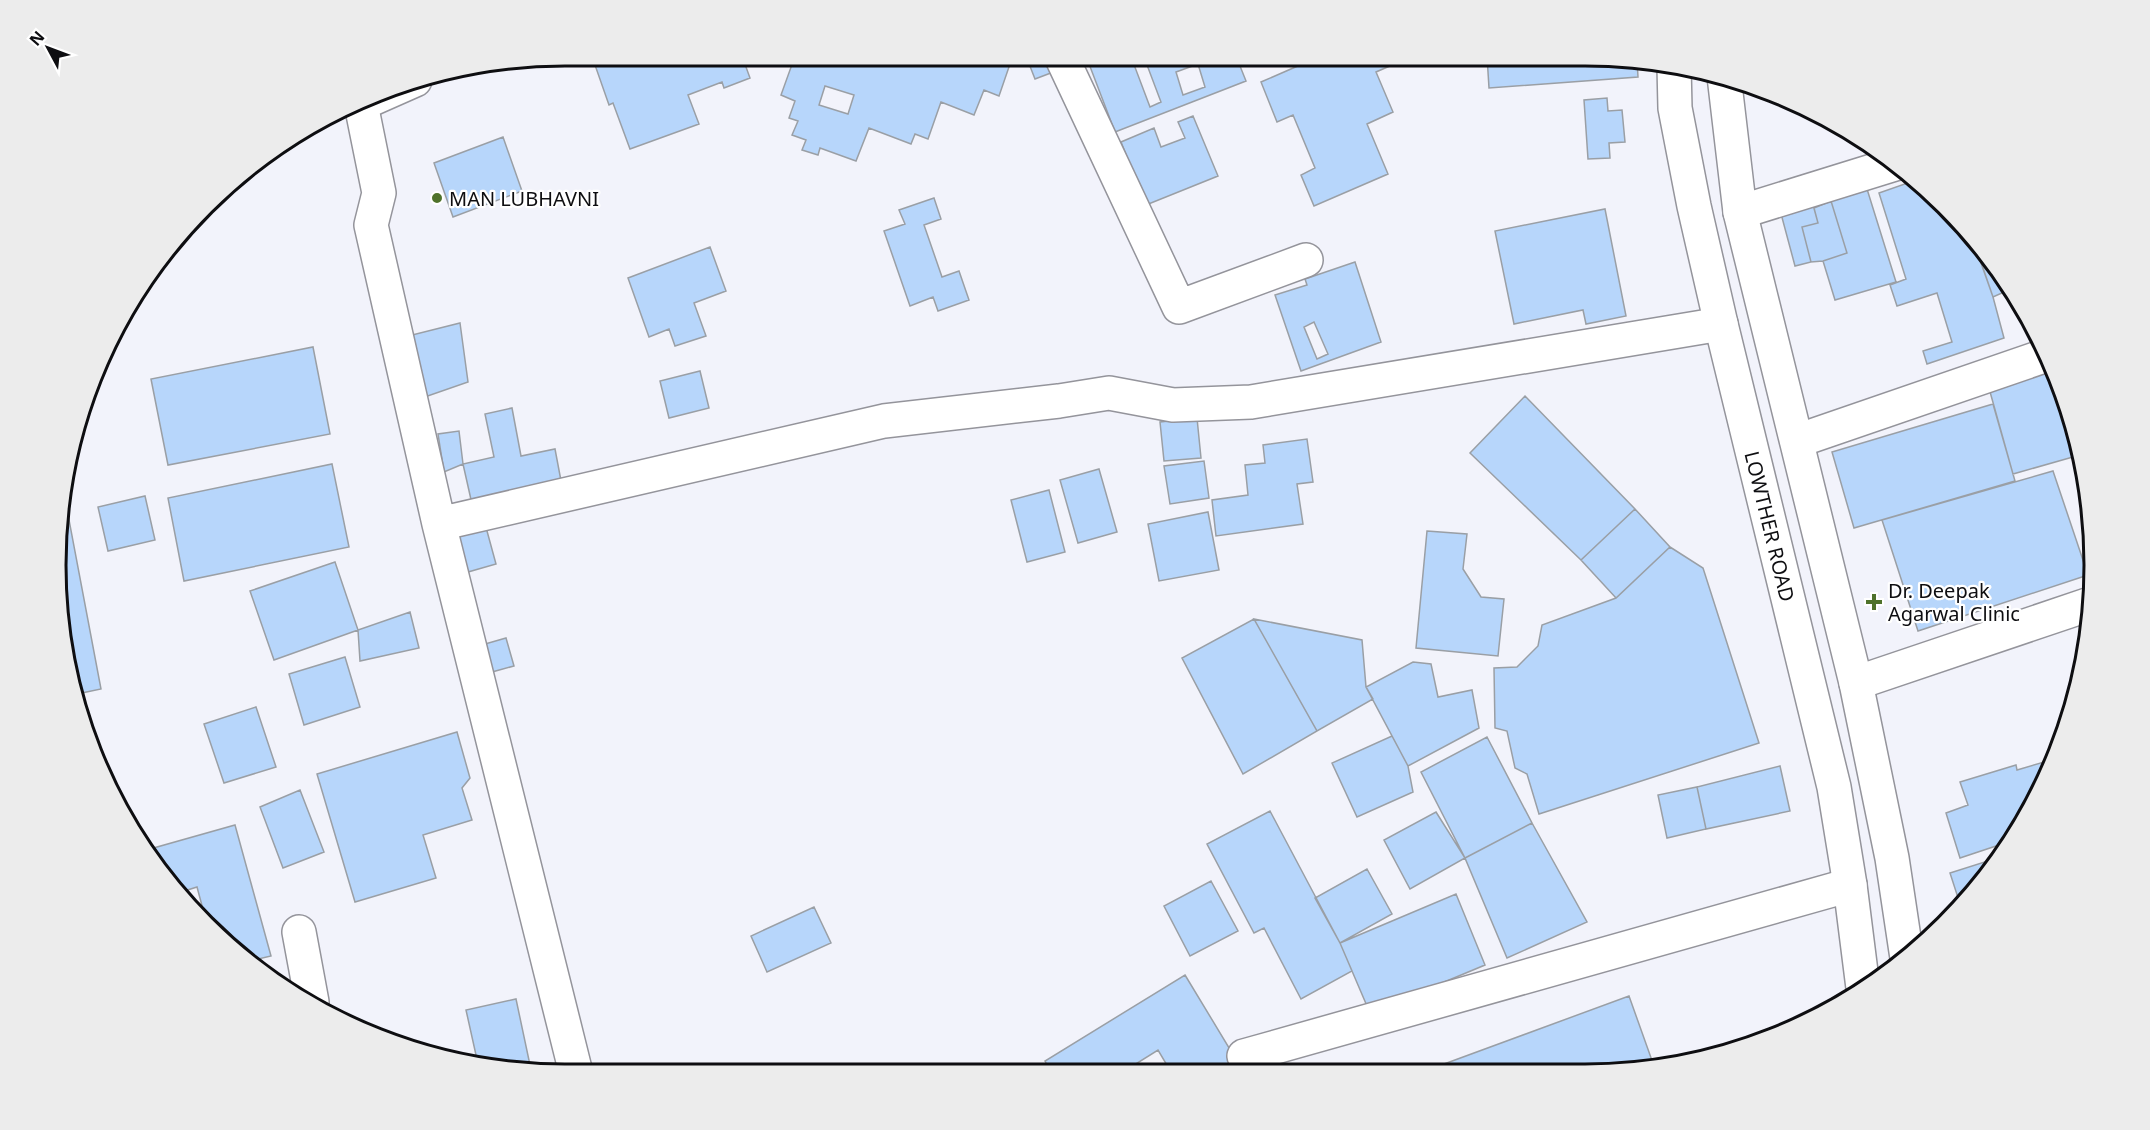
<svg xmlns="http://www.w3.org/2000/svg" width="2150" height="1130" viewBox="0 0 2150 1130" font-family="'Noto Sans',sans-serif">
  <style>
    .building { fill: #b7d6fb; stroke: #9a9fa5; stroke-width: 1.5; fill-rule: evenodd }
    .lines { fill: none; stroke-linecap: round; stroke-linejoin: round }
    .minor-casing { stroke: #94949b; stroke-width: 36 }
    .tertiary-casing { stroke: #94949b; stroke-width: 36 }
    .primary-casing { stroke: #94949b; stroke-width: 36 }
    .minor { stroke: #fff; stroke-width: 33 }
    .tertiary { stroke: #fff; stroke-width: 33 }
    .primary { stroke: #fff; stroke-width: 33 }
    .poi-dot { fill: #4f722b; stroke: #fff; stroke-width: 2 }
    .labels { text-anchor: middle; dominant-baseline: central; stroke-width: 4.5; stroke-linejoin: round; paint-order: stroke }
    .poi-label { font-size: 20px; fill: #0e0e11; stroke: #fff; text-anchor: start }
    .street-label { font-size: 20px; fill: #0e0e11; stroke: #fff }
    .rim { fill: none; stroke: #0e0e11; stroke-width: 3 }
  </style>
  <rect width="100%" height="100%" fill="#f2f3fb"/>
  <path class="building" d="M619,56H742L750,78L724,88L722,82L688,95L699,124L630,149L613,103L609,105L595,65Z
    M795,56L809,59L810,56H934L951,64L955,56H998L997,59L1010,64L999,96L984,90L974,115L941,102L928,139L915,134L911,144L869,128L856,161L820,148L818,155L802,150L806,140L792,135L798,121L789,118L795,101L781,95ZM825,86L854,95L848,114L819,105Z
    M1026,56H1050L1056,71L1035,79Z
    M1086,56H1146L1133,62L1150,107L1161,102L1147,65L1170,56H1236L1246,81L1115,132ZM1198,64L1205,87L1183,95L1176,72Z
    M1296,56H1413L1376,72L1393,112L1367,124L1388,174L1314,206L1301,175L1315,168L1293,115L1277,122L1261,82L1300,65Z
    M1487,56L1618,57L1637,60L1638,77L1489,88Z
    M1607,98L1608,111L1622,110L1625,142L1609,143L1610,158L1588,159L1584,100Z
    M1193,116L1218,176L1146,205L1121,142L1154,128L1161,147L1185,138L1178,122Z
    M503,137L522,191L453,217L434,163Z
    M1916,180L1971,233L1993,297L2004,338L1927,364L1923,351L1952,342L1937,293L1897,306L1890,285L1906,279L1879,193Z
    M1867,189L1896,282L1835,300L1823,261L1847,253L1831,201Z
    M934,198L941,219L924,225L942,277L959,271L969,300L938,311L933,297L910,306L884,231L905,224L899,210Z
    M1812,201L1818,223L1802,227L1811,262L1795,266L1780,210Z
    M1831,201L1847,253L1823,261L1811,262L1802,227L1818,223L1814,208Z
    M1605,209L1626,316L1586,324L1583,310L1514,324L1495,231Z
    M1979,245L2011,289L1993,297L1975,246Z
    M710,247L726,291L694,303L706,336L675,346L669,329L649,337L628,278Z
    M1355,262L1381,342L1301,371L1275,295L1307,285L1305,279ZM1314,322L1328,354L1317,359L1304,327Z
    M460,323L468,382L419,399L408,336Z
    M313,347L330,434L168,465L151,379Z
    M2050,363L2068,402L2080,455L2013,474L1987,381Z
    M700,371L709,408L669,418L660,381Z
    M1525,396L1635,509L1581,560L1470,453Z
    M1993,404L2015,481L1854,528L1832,452Z
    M512,408L521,456L555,449L562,486L472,504L463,464L494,457L485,414Z
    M1197,418L1201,458L1164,461L1160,422Z
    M459,431L463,464L444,472L438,434Z
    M1307,439L1313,482L1297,484L1303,524L1216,536L1212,500L1248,495L1245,465L1265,463L1263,445Z
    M1204,461L1209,498L1170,504L1164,466Z
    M332,464L349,547L184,581L168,498Z
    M1099,469L1117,532L1078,543L1060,480Z
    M2053,471L2088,575L1918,631L1882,520Z
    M1049,490L1065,552L1027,562L1011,500Z
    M145,496L155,540L108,551L98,507Z
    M66,504L101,689L72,695L57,599Z
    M1635,509L1670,547L1616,598L1581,560Z
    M1208,512L1219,570L1159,581L1148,524Z
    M484,520L496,564L468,572L457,528Z
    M1427,531L1467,534L1463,569L1481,597L1504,599L1498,656L1416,648Z
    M1670,547L1703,568L1759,743L1539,814L1527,774L1515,768L1507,731L1495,728L1494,668L1517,667L1538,646L1542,625L1616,598Z
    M335,562L358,630L274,660L250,591Z
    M410,612L419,648L360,661L358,630Z
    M1254,619L1317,731L1243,774L1182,658Z
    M1254,619L1362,640L1366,687L1373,699L1317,731Z
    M506,638L514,666L492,672L485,644Z
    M345,657L360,707L304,725L289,674Z
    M1413,662L1431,664L1438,697L1472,690L1479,728L1408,766L1366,687Z
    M256,707L276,767L224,783L204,724Z
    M457,732L470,778L462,788L472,820L423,835L436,878L355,902L317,774Z
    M1392,736L1408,766L1413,792L1357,817L1332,763Z
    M1487,737L1532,823L1465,858L1421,772Z
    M2051,760L2052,764L2042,791L2001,851L1999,845L1960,858L1946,813L1968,805L1960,782L2016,765L2017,770Z
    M1780,766L1790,811L1706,829L1697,787Z
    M1697,787L1706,829L1667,838L1658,795Z
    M300,790L324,852L283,868L260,807Z
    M1270,811L1340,943L1352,971L1301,999L1264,928L1254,933L1207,844Z
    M1436,812L1465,858L1410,889L1384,840Z
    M1532,823L1587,922L1507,958L1465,858Z
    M235,825L271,956L254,960L208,928L197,887L181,892L150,849Z
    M1997,858L1968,901L1961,907L1950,873Z
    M1367,869L1392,914L1340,943L1315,898Z
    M1211,881L1238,931L1190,956L1164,906Z
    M1456,894L1485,965L1370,1013L1340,943Z
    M814,907L831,943L767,972L751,936Z
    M1185,975L1237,1061L1220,1071L1171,1072L1158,1050L1123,1072H1051L1045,1061Z
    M1629,996L1655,1069L1425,1071Z
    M516,999L530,1065L510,1070L478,1064L466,1010Z"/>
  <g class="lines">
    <g class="minor-casing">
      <path id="minor" d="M1061,56L1179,307L1306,260
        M361,104L379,193L371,225L439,524L576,1073
        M1740,212L1898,163
        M1797,441L2047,355
        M439,524L884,421L1059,401L1109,393L1173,405L1251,402L1721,324
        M1856,683L2093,603
        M299,932L312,1002
        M1252,1071L1244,1056L1850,885"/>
    </g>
    <g class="tertiary-casing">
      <path id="tertiary" d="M363,103L415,80"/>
    </g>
    <g class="primary-casing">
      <g id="primary">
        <path id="s1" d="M1674,66L1675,108L1694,206L1721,324L1834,787L1850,885L1863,988"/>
        <path d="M1724,76L1740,212L1856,683L1892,858L1907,958"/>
      </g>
    </g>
    <use href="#minor" class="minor"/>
    <use href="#tertiary" class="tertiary"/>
    <use href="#primary" class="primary"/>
  </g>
  <g class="poi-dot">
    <circle cx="437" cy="198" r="6"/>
    <path d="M1871 593h6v6h6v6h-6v6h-6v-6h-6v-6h6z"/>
  </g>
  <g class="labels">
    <g class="poi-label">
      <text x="449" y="198">MAN LUBHAVNI</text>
      <text x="1888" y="590">Dr. Deepak<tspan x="1888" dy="23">Agarwal Clinic</tspan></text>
    </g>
    <g class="street-label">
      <text stroke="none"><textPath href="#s1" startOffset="471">LOWTHER ROAD</textPath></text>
    </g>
  </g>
  <path d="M0 0H2150V1130H0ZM565 66H1585A499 499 0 0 1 2084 565V565A499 499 0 0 1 1585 1064H565A499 499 0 0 1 66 565V565A499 499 0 0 1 565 66Z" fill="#ececec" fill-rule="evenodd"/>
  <path class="rim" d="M565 66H1585A499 499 0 0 1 2084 565V565A499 499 0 0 1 1585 1064H565A499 499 0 0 1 66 565V565A499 499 0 0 1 565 66Z"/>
  <g transform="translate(48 48) rotate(311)" stroke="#ffffff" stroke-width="4.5" paint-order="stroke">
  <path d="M0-4.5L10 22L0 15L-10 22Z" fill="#0e0e11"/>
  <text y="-9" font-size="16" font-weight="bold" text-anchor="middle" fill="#0e0e11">N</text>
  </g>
</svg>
